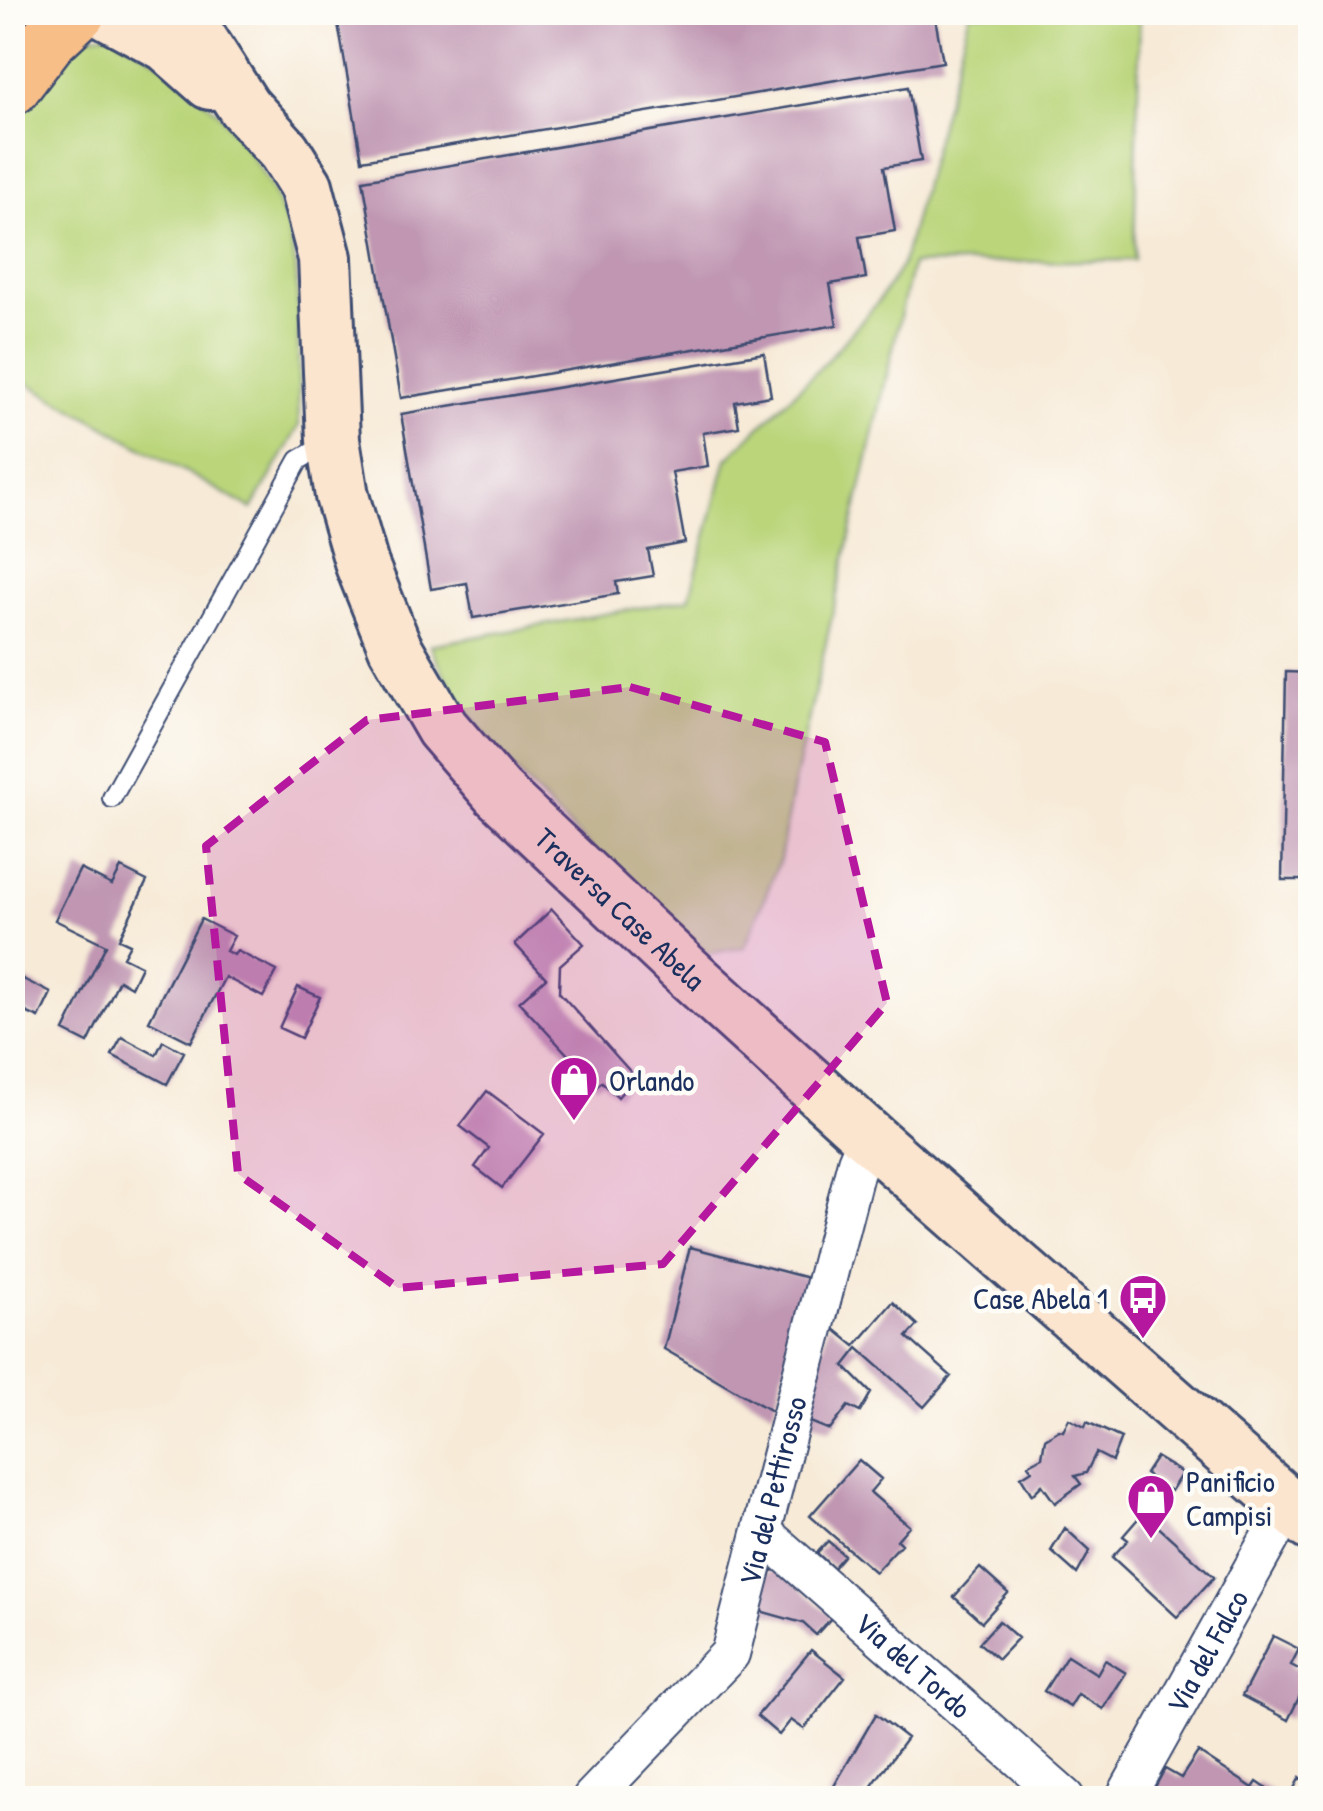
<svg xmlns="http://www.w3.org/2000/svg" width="1323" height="1811" viewBox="0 0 1323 1811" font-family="'Patrick Hand',sans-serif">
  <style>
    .green { fill: #bad57a; stroke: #6a826c; stroke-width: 2.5 }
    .building { fill: #c096b2 }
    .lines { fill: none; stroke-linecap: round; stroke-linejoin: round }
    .lane-casing { stroke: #3c4b70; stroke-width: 22 }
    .street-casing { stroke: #3c4b70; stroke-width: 42 }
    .secondary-casing { stroke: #3c4b70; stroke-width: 58 }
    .primary-casing { stroke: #3c4b70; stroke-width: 60 }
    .lane { stroke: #fff; stroke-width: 18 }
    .street { stroke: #fff; stroke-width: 38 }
    .secondary { stroke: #fce5cf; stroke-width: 52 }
    .primary { stroke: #f7be88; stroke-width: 55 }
    .marked { fill: #b5179e; fill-opacity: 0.2; stroke: #b5179e; stroke-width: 8; stroke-dasharray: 20 12; stroke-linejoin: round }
    .labels { text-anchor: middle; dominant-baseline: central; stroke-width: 9; stroke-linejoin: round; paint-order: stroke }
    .street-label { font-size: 30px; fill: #1b2f5e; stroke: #fdfcf7 }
    .poi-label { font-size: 30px; fill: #1b2f5e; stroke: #fdfcf7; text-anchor: start }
  </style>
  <rect width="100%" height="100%" fill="#fdfcf7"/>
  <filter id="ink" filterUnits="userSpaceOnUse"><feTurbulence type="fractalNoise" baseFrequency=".01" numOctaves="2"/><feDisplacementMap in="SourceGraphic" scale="20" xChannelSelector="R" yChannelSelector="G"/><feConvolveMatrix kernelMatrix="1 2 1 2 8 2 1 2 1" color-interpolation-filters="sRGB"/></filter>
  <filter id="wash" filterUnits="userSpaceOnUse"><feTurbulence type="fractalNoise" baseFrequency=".0048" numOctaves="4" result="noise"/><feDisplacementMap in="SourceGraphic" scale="40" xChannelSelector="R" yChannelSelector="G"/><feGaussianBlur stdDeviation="2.25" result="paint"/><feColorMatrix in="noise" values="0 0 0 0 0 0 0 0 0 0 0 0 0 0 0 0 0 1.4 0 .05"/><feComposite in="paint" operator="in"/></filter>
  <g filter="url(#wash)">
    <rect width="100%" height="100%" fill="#f7ead7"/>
    <path class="green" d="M970,13H1140L1134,260L912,264L792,792L780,859L745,947L707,954C619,872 475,756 430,645L689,599L727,459L823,365L877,303L902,265Z
      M111,33L163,64L218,112L248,150L272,189L286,222L296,266L298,304L299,426L252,509L13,375L12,113L73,37Z"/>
    <g id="blocks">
      <path class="building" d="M336,12H934L943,62L362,160Z
        M908,87L921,161L884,167L895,231L859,237L866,278L830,284L837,325L401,398L363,180Z
        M764,353L771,396L735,402L739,427L703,433L708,466L672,472L685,543L648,550L653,576L616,582L618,594L473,618L467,583L431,589L401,414Z
        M1286,672L1310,673V880H1282Z
        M121,868L147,881L119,939L130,944L123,957L141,966L131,987L119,980L88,1043L64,1031L106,945L55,920L80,869L112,885Z
        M552,909L584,944L560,965L559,992L635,1077L618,1097L602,1082L597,1086L519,1002L546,978L515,944Z
        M201,919L234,936L226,951L234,955L237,951L277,971L263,997L225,977L191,1042L149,1021Z
        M21,978L51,993L39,1018L12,1006V997Z
        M298,987L320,997L301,1038L279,1028Z
        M122,1037L156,1055L163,1041L184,1052L167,1084L112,1055Z
        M487,1091L544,1134L502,1188L475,1167L489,1148L460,1126Z
        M690,1247L808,1278L773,1412L664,1349Z
        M893,1302L918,1325L907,1337L951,1376L924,1407L858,1348L844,1366L871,1393L860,1412L848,1406L830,1430L805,1420L828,1324L855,1346Z
        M1069,1419L1085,1427L1087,1422L1121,1438L1112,1461L1096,1453L1086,1473L1075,1476L1081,1484L1055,1503L1042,1485L1032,1495L1021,1477L1032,1470L1028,1465L1042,1457L1045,1439L1059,1430L1063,1431Z
        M1156,1457L1182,1473L1171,1491L1145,1474Z
        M859,1460L881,1479L870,1492L909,1526L897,1540L901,1544L875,1572L810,1516Z
        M1143,1513L1214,1577L1177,1617L1112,1557L1128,1540L1123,1536Z
        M1065,1528L1090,1551L1077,1574L1051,1551Z
        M828,1541L844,1555L833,1568L817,1553Z
        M980,1568L1008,1593L982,1622L954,1597Z
        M778,1569L832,1617L816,1635L803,1623L756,1610L766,1573Z
        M999,1621L1018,1638L998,1659L979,1643Z
        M1273,1636L1299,1649L1291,1665L1310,1675L1288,1720L1242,1696Z
        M811,1650L845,1677L804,1729L791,1720L779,1735L757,1716Z
        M1067,1655L1097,1674L1105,1660L1126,1673L1103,1709L1078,1694L1070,1707L1044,1691Z
        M876,1714L907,1738L863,1798H827Z
        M1198,1752L1253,1788L1257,1782L1281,1798H1149L1165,1769L1181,1778Z
        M1300,1777L1310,1786L1303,1798H1289Z"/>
    </g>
  </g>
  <g filter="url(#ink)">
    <use href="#blocks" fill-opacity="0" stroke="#3c4b70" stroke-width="2.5"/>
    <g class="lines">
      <g class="lane-casing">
        <path id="lane" d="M112,798L299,460L328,443"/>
      </g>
      <g class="street-casing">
        <g id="street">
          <path id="s1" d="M763,1533L1065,1798"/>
          <path id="s2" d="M592,1798L730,1654L857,1162L868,1136"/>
          <path id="s3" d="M1125,1798L1289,1504"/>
        </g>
      </g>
      <g class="secondary-casing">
        <g id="secondary">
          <path d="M106,12L167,45L210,83"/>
          <path id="s4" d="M183,12L244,107L284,151L306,186L325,258L333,440L342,496L362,565L395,647L442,728L498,793L683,968L868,1136L1310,1524"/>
        </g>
      </g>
      <g class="primary-casing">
        <path id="primary" d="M12,87L48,40L78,12"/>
      </g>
      <use href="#lane" class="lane"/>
      <use href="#street" class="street"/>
      <use href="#secondary" class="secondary"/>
      <use href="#primary" class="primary"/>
    </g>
  </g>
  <path class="marked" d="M630,687L825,742L887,1003L663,1264L398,1288L238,1174L206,846L367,720Z"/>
  <defs>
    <g id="shop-pin" transform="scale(2.5)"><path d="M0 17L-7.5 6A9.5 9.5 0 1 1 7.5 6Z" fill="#b5179e" stroke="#fdfcf7"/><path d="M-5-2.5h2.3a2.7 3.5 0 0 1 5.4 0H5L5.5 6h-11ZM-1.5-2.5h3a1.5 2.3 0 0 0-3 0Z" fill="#fff"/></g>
    <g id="bus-pin" transform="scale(2.5)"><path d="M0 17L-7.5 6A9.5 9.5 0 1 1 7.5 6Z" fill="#b5179e" stroke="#fdfcf7"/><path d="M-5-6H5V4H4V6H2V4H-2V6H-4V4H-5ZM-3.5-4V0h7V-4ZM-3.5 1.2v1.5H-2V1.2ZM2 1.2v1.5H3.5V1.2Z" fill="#fff"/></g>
  </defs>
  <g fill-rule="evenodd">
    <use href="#shop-pin" x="574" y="1080"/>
    <use href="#bus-pin" x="1143" y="1298"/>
    <use href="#shop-pin" x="1151" y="1498"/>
  </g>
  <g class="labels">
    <g class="street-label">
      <text stroke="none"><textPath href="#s4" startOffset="1035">Traversa Case Abela</textPath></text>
      <text stroke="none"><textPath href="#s2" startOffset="368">Via del Pettirosso</textPath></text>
      <text stroke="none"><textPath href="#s3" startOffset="168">Via del Falco</textPath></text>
      <text stroke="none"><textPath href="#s1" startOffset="200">Via del Tordo</textPath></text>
    </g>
    <g class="poi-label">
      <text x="609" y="1080">Orlando</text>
      <text x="1108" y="1298" text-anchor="end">Case Abela 1</text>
      <text x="1186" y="1481">Panificio<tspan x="1186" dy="34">Campisi</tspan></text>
    </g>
  </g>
  <rect width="1323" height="1811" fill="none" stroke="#fdfcf7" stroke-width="50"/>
</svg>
